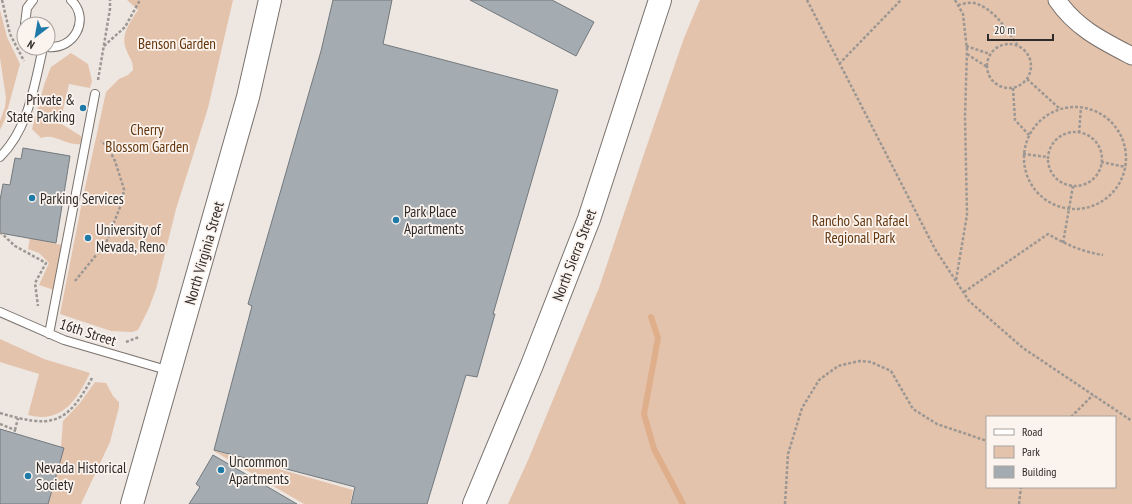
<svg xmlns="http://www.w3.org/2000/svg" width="1132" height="504" viewBox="0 0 1132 504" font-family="'PT Sans Narrow',sans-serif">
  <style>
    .green { fill: #e4c3ac; fill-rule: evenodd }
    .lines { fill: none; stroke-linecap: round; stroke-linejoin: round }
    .stream { stroke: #dfae8b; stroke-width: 6 }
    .building { fill: #a4acb1; stroke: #72797e }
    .lane-casing { stroke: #79726d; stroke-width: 10 }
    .street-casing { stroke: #79726d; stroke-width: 19 }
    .secondary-casing { stroke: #79726d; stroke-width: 24 }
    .primary-casing { stroke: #79726d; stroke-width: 24 }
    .path { stroke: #9c9792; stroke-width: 2.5; stroke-dasharray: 3 2; stroke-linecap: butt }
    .lane { stroke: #fff; stroke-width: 8 }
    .street { stroke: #fff; stroke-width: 17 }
    .secondary { stroke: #fff; stroke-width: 22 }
    .primary { stroke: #fff; stroke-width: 22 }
    .poi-dot { fill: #1f7aa8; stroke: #fbf3ed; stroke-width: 1.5 }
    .labels { text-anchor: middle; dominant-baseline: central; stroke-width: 3.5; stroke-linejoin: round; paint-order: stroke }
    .park-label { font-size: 15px; fill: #63360d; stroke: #fbf3ed }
    .poi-label { font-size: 15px; fill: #2e2b29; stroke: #fbf3ed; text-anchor: start }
    .street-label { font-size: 15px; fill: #2e2b29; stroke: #fbf3ed }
  </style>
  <rect width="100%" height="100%" fill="#eee6e0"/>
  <path class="green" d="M127,0H233L208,108L176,209L156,289L149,308L138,330L132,332L111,331L60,314L83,197L106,92L119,79L128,75L133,70C133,59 129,58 126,49C120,34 131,21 138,10Z
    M700,0H1132V504H508L529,458L599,288L646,148L684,38ZM987,417H1115V487H987Z
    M0,10L7,37L20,64L5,119L0,130V121L5,107L6,98L0,58Z
    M71,53L88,64L92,81L90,88L69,84L60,123L81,136L82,140L80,144C66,146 55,133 41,138L32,129L44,85L51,67Z
    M30,238L62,245L54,290L39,285L49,263L39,253L28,249Z
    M0,339L44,359L90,373C77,400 62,424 28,415L39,374L0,362Z
    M95,382L106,383L113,396L119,402V407L110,442L81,504H48L64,448L61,447L63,421L80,403Z
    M212,450L353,490L350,504H304Z"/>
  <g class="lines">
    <path class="stream" d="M651,317L658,338L644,414L654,449L683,504"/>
  </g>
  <path class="building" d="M333,0H392L383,44L558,90L493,314H495L477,377L466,375L427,504H351L355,487L214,450L252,306L248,304L321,51Z
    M470,0H552L594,22L576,56Z
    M23,148L70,156L56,243L0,233V200L3,184L10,185L15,158L21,159Z
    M0,429L64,448L48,504H0Z
    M213,455L297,504H189L200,487L196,484Z"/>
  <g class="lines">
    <g class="lane-casing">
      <path id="lane" d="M25,24L27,8L33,0
        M48,47C74,50 91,19 71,0
        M0,157C29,128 34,86 43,48
        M0,312L64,340L170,371
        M49,334L95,94"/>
    </g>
    <g class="street-casing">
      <path id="street" d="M1057,0C1076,28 1103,41 1132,56"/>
    </g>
    <g class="secondary-casing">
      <path id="secondary" d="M474,504L532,365L589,219L660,0"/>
    </g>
    <g class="primary-casing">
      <path id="primary" d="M132,504L248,97L270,0"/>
    </g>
    <path class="path" d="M2,0L10,34L24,61
      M807,0L935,249L969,301L1023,348L1132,421
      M955,0L963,14L967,50L965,116L967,215L956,280
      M958,5C963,4 969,2 974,3C994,8 1007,30 1018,46
      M987 66a22 22 0 1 1 44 0a22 22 0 1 1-44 0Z
      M104,46L125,27L140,0
      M966,46L990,54
      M967,54L987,67
      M839,64L901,0
      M1027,79L1060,109
      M98,80L110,9V0
      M1013,88L1015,120L1029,135
      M1024 158a51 51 0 1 1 102 0a51 51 0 1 1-102 0Z
      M1048 159a27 27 0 1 1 54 0a27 27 0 1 1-54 0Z
      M1079,133L1081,107
      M1023,154L1048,157
      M1101,162L1126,167
      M0,232L15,246L46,263L35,283L38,306
      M1063,243L1073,186
      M75,281L106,243L122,202L124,189L115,161L108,147L101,141
      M964,292L1048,234C1065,244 1083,252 1103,255
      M126,342L139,337
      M0,413C51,428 66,426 92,378
      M1071,417L1093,395
      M0,424L15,430L14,433
      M15,430L18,418
      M785,504L788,454L802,408L819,380L838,366L859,361L871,362L891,371L913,409L937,424L987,441
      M1019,504L1021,487"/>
    <use href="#lane" class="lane"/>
    <use href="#street" class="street"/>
    <use href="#secondary" class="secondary"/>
    <use href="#primary" class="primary"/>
  </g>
  <g class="poi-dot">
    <circle cx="83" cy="108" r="4"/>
    <circle cx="32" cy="198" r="4"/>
    <circle cx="396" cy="220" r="4"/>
    <circle cx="88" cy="238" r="4"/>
    <circle cx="221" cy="470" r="4"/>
    <circle cx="28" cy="476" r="4"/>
  </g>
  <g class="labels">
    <g class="park-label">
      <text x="177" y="43">Benson Garden</text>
      <text x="147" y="129">Cherry<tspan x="147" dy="17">Blossom Garden</tspan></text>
      <text x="860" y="220">Rancho San Rafael<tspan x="860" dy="17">Regional Park</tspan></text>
    </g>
    <g class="poi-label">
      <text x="75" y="99" text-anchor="end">Private &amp;<tspan x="75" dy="17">State Parking</tspan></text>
      <text x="40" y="198">Parking Services</text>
      <text x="404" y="211">Park Place<tspan x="404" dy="17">Apartments</tspan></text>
      <text x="96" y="229">University of<tspan x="96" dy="17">Nevada, Reno</tspan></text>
      <text x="229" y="461">Uncommon<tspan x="229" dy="17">Apartments</tspan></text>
      <text x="36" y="467">Nevada Historical<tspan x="36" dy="17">Society</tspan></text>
    </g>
    <g class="street-label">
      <text transform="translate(204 253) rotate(-74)">North Virginia Street</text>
      <text transform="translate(574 255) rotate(-69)">North Sierra Street</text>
      <text transform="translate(88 332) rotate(18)">16th Street</text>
    </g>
  </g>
  <rect x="986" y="416" width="130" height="72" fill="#fbf3ed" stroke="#a9a39f"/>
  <rect x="994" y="429" width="20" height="6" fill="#ffffff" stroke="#a9a39f"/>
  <text x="1022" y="436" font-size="12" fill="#2e2b29">Road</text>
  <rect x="994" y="446" width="20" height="12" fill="#e4c3ac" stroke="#a9a39f"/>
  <text x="1022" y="456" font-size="12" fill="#2e2b29">Park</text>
  <rect x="994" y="466" width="20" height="12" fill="#a4acb1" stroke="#a9a39f"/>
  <text x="1022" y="476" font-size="12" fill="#2e2b29">Building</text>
  <g transform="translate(36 36) rotate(211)"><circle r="19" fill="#fbf3ed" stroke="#a9a39f"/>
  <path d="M0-3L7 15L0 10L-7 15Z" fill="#1f7aa8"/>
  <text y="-6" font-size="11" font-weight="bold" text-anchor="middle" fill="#2e2b29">N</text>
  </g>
  <path d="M988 34v6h65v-6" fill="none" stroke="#2e2b29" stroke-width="2"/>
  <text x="994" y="34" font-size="12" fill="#2e2b29" stroke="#fbf3ed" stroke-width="3" paint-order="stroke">20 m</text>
</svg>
